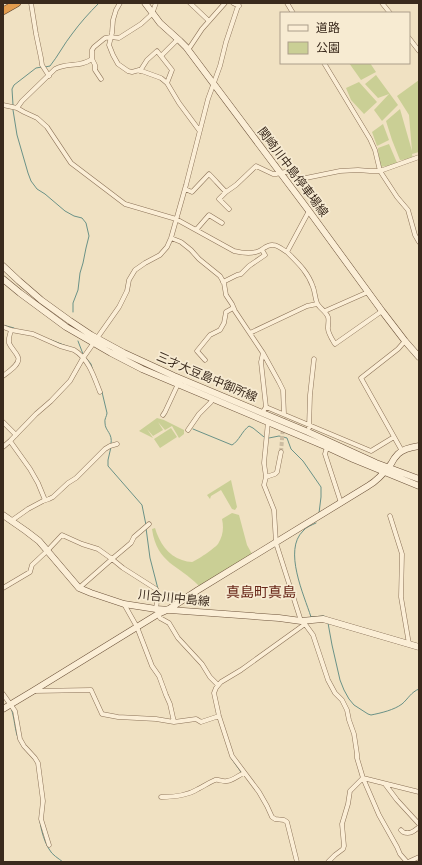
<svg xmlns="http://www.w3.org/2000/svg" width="422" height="865" viewBox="0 0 422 865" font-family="'Roboto Serif','Noto Sans JP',serif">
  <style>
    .green { fill: #cacf95 }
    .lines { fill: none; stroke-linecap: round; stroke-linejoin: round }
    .stream { stroke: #6b9287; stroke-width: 1 }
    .street-tunnel { stroke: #ccbca1; stroke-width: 4; stroke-dasharray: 4 2; stroke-linecap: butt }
    .street-casing { stroke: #8b7258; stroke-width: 5 }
    .secondary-casing { stroke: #6d533b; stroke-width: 7 }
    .highway-casing { stroke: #59402c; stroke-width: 8 }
    .street { stroke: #fbeed6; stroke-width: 4 }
    .secondary { stroke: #fbeed6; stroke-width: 6 }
    .highway { stroke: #e49d4e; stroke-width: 7 }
    .labels { text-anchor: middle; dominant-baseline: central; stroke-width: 3.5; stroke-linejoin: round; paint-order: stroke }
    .street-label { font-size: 12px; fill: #3a2a1d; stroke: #f7ebd2 }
    .quarter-label { font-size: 14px; fill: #69281a; stroke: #f7ebd2 }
  </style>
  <rect width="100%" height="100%" fill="#f0e1c2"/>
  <path class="green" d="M349,63H370L376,72L361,80Z
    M376,75L398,105L382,121L374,110L389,94L378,98L365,84Z
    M419,80V152L412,154L413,159L400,160L392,140L386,121L400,109L412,151L409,115L397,96Z
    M359,82L377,102L364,114L351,100L346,88Z
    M383,124L389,140L377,146L372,132Z
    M389,144L398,165L379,167L378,148Z
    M157,418L164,420L184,430V434L179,438L172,426L165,430L158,422L163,430L153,436L147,429L153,438L139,431Z
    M171,428L177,437L160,448L154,439Z
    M231,480L237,507L235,510L232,509L221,490L211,496L210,499L207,495Z
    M232,513L239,515L247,545L252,554L199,586C178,564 157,564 152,529L155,528C159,542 168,556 182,560C185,561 189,562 192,562C196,561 215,548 218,544C223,536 224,528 222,519Z"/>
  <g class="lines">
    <path class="stream" d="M45,67L50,66C58,56 64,44 72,34C80,23 89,13 99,3
      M13,105L12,89L14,85L36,68L42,67
      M13,110L17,135L28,173L31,181L37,189L45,194L65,211L74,216L82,218L86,223L89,236L86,248L83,263L80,273L78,290L73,303V312
      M3,325L14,328
      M51,340L69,347
      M78,341L83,354
      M87,359L91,364L93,371
      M102,392L107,413C107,416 104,419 105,423C105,431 113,433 111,444
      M193,429L232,445C239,441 242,431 249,426L253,428L264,437
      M269,438L279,436L287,438L291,449L303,461L321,487V497L319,513
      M111,447L108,460V466L142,505L146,525
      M316,523C312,525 306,527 303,531C283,550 304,595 311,617L324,616
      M146,528L150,558L158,589
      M328,623L332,645L340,680L344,690L349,699L354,705L368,714L371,715C381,713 394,710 402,704C408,699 411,692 419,689
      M11,708C16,721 14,737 23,747
      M231,758L241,772
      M40,813C38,821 44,842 49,849C52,855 58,858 63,862"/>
    <path class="street-tunnel" d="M281,452L284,414"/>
    <g class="street-casing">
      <path id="street" d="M31,3L36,34L41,58L42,65L49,76
        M120,3L116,10L113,20L112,33L109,45L113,55L118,64L128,71L132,72L139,70L161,78L167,83L179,103L199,130
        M190,3L209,21
        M233,3L239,6
        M287,3L293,13
        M382,3L390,13
        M409,38L419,51
        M188,50L202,29L225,3
        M161,56L172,70L167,83
        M92,59L95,65V70L101,79
        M324,63L370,139L375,150L380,171L397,197L408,210L415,235L419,242
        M140,71L147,60L157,51L161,56L178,39
        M3,105L17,108L24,112L37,118L47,127L71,163L125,204L176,219L234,251C242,253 252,254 259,251C264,249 267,244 273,245C278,245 283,250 287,252L309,211
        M17,108L22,101L55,69C69,62 79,68 92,59V50L94,47L105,38L111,37L119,38L141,24L152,14L156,3
        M185,189L192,192L209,174C215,180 220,186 226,192
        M229,209L219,199L226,192L236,185L256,166L273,174H276L285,172H289L301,179L340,171L358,170L370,171H380L419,157
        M196,230L209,215L222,223
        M171,238L181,242L191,250L199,259L220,276L224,283L226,295L232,304L235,311L263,353L279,382L283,390L284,414
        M287,252C298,263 308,272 313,287C315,292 315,298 317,303C319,308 326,311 328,317C329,320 328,323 328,327C327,332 332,339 335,344L382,311
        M223,282L237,275L241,274L249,266L265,255L262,250
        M325,311L368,292
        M3,327L11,330L33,334L60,346L74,350C89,359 94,377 100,392
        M250,333L307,306L317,304
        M205,360L197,351L210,335L220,330L224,323L226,312L233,308
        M3,376C8,372 21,364 18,357C16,352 11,348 9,343V338L11,330
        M266,407L371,451L394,437
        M262,413L266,407L261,362L263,353
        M163,415L165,412L178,384
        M3,422L16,435
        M268,422L264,463L266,477L264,485L274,510L276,543L301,621L305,624L313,635L328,680L335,693L342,700L347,710L349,720L354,734L357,754V758L363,778L379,815L397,847L400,854L407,862
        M309,428L310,395L314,359
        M188,430L199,414L211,402L212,399
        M10,441L30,469L38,483L45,500
        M3,447L10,441L36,414L51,401L70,381L83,358L119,307L127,291L129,280L135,270L145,263L160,255L167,247L171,238L186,185L208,99L220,66L226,42L239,3
        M327,447L325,454L341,503
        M402,451L361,378L398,349L405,341
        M266,477L275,474L277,472L281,452
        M390,516L402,554L401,597L409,644
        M11,521L28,509L43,501L49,499L53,497L68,483L76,478L105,449L110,446L117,444
        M149,524L134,537L131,543L112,559L123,568L156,589L158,594L156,609
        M3,588L30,572L32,565L47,551L62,535L82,544L98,549L112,559L79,588
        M124,604L137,627L152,666L159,676L166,695L170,704L174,722
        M158,614L160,618L169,623L178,638L202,664L210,677L218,685
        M34,691L91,690L102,714L118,717L156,719L174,722L196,719L201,722L219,716
        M3,694L15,711L20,739L24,746L35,758L38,763L43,801L41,819L49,845
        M363,778L419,792
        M385,784L397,800L419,824
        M161,797C173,797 187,796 198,789C204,786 208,783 215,780C219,779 222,782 227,781C232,781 239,775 244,773
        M401,830L403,832C410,835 414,831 419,827
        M297,862L287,822L284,820L275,819L272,817L267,806L259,792L232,756L219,716L214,693L216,688L221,682L241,670L305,624
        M328,862L335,855L343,849L344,846L342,824L348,804L350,791L363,778
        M408,862L419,857"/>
    </g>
    <g class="secondary-casing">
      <path id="secondary" d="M145,3L160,23L180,41L186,47L309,211L382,311L405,341L419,357
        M3,266L19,281L41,300L70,321L91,335L124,353L174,376L308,432L376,463L419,479
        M3,279L20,293L66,327L111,353L142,369L327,447L353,459L419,486
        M3,515L26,531L39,541L79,588L91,593L124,604L156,609L279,618L301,621L323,619L419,647
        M3,709L33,691L158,614L169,609L198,590L368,486C377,481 384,473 391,464C393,460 395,457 398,454C403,449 412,447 419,446"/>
    </g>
    <g class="highway-casing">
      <path id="highway" d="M3,11L17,3"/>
    </g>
    <use href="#street" class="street"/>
    <use href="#secondary" class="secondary"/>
    <use href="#highway" class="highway"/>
  </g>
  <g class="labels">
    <g class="street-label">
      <text transform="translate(293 172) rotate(53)">関崎川中島停車場線</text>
      <text transform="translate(207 377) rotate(23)">三才大豆島中御所線</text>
      <text transform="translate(174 598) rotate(6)">川合川中島線</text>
    </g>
    <g class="quarter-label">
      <text x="261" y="592">真島町真島</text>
    </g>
  </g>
  <rect width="422" height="865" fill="none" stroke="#3a2a1d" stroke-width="8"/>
  <rect x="280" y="12" width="130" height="52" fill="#f7ebd2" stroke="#ab9e8a"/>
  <rect x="288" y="25" width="20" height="6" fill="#fbeed6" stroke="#ab9e8a"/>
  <text x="316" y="32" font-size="12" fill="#3a2a1d">道路</text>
  <rect x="288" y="42" width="20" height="12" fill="#cacf95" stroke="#ab9e8a"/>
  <text x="316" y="52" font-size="12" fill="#3a2a1d">公園</text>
</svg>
